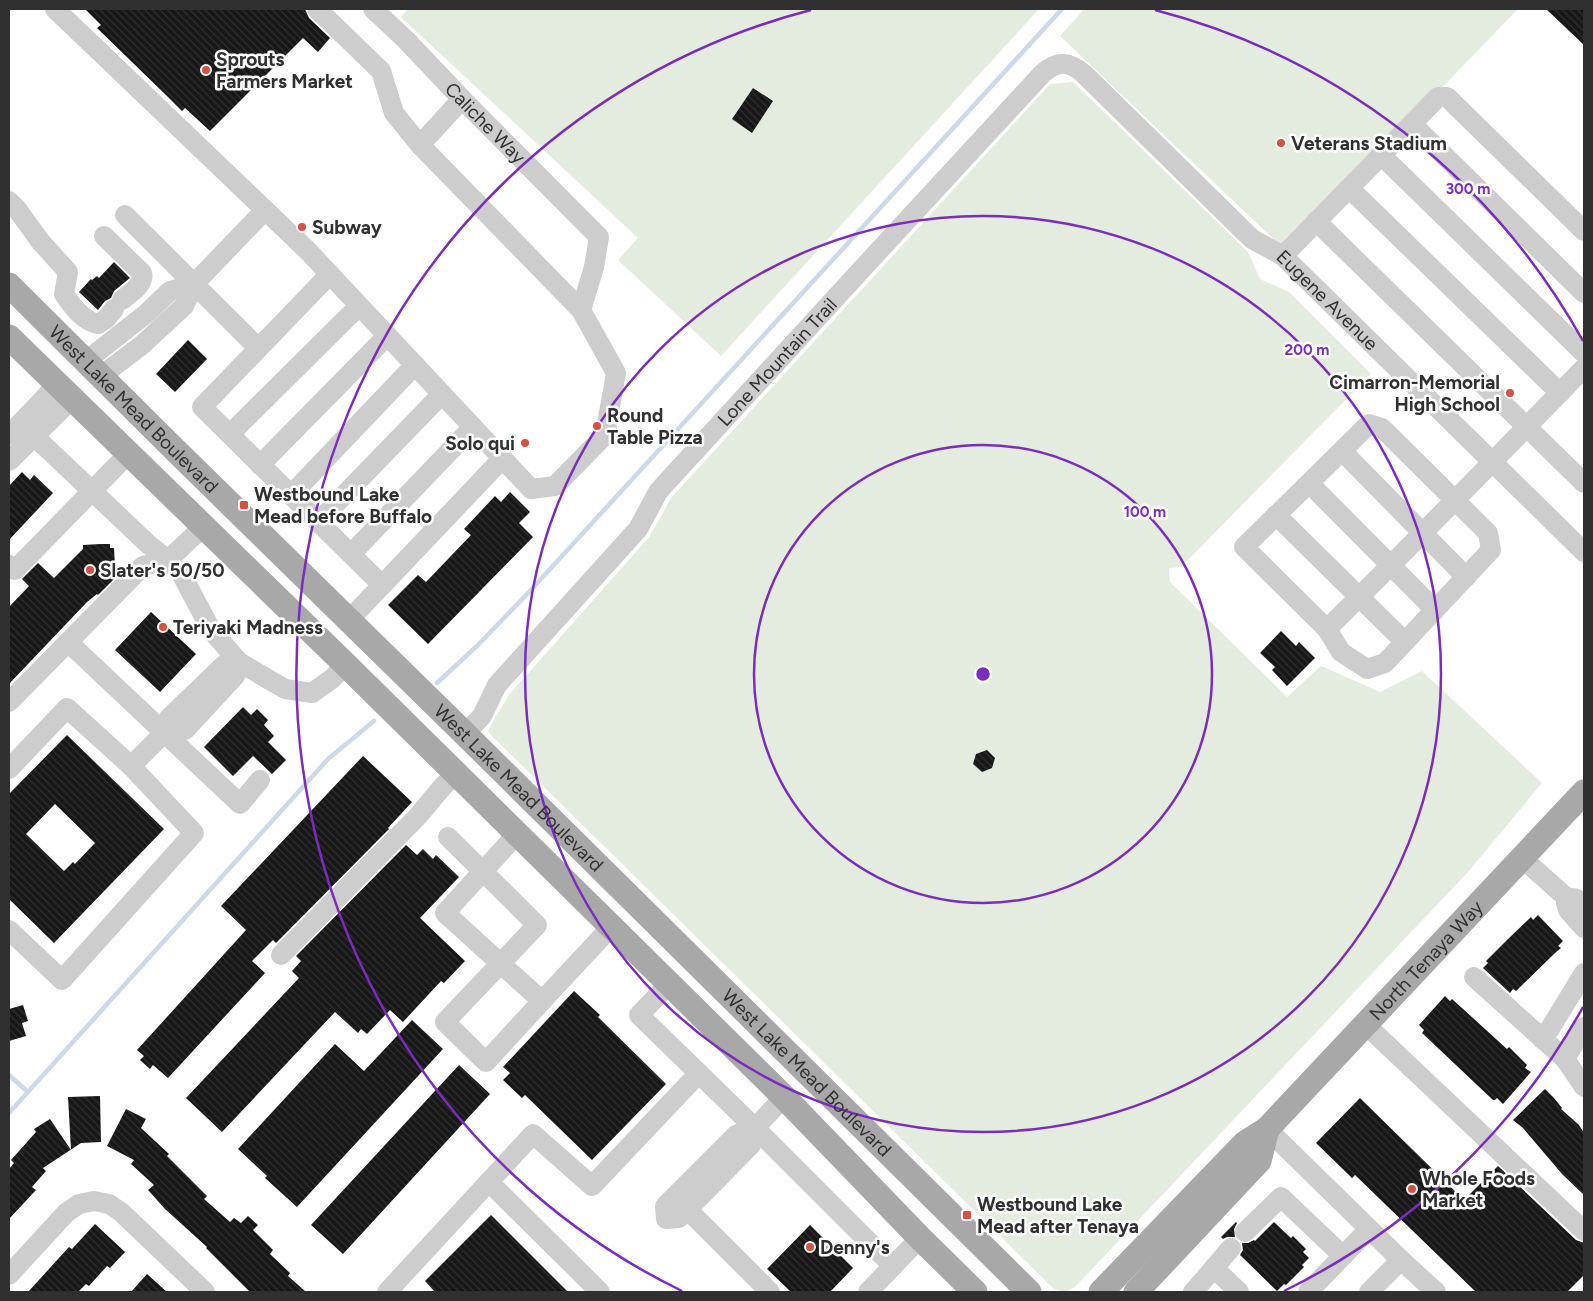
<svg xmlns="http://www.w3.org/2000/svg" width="1593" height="1301" viewBox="0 0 1593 1301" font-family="Figtree,sans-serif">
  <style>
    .green { fill: #e4ebdf }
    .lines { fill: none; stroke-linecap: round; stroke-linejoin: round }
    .stream { stroke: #cdd9e9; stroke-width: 4.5 }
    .building { fill: url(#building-back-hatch); fill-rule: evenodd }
    .minor { stroke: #cdcdcd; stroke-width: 20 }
    .major { stroke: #a8a8a8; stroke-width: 25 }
    .ring { fill: none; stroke: #7b2cbf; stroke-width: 2.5 }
    .poi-dot { fill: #d65142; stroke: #fff; stroke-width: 2 }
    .labels { text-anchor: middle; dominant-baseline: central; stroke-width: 5; stroke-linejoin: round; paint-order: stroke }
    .poi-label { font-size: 19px; font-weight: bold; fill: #303030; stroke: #fff; text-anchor: start }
    .street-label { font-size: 19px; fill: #303030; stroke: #fff }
    .centre { fill: #7b2cbf; stroke: #fff; stroke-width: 2.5 }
    .ring-label { font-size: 15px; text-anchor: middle; font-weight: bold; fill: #7b2cbf; stroke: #fff; stroke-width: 5; stroke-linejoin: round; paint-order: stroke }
  </style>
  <defs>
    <pattern id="building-back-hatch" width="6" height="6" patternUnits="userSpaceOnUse" patternTransform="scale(1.25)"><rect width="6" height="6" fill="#171717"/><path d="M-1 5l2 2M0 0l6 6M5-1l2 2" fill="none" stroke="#303030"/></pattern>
  </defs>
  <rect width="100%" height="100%" fill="#fff"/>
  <path class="green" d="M408,9H1039L721,356L618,260L638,238L401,17Z
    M1084,9H1518L1285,250L1060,36Z
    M1073,82L1248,252L1260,279L1289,292L1371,374L1181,567L1169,568L1170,582L1287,697L1321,666L1380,692L1422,671L1542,783L1468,872L1075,1287L1065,1292L1054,1289L488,732C492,721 503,706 509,695L650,536L671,498L1050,84Z"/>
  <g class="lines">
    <path class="stream" d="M437,683L477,646L530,591L1062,9
      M9,1075L28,1092
      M9,1113L328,759L374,721"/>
  </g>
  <path class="building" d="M85,9H305L309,18L330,38L318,52L303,38L210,131L185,108L182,111L168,97L97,28L101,25Z
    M1546,9H1584V45Z
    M753,88L773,101L752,133L732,119Z
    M114,262L130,278L114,291L111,298L105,301L98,310L79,292L91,279L92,280L97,276L99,278Z
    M188,340L207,359L175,392L156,374Z
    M22,472L30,480L34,475L53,493L9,540V486Z
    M510,492L530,512L519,523L533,537L428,644L388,605L418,575L426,582L471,535L464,529L495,496L501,502Z
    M101,544H110V548H114L115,566L121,572L98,595L97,594L87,602L9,684V607L29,586L22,579L38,563L54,578L83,549V545Z
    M151,612L196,654L160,692L115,650Z
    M1281,631L1296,646L1299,642L1315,658L1287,686L1272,670L1275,667L1260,653Z
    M243,707L251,715L257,709L268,720L264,725L274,736L268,742L286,760L272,774L253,756L233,776L204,747Z
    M67,735L164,829L54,943L9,899V794ZM55,804L95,843L75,864L73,862L64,871L26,834Z
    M987,750L995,758L992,768L982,772L973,764L976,754Z
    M363,756L412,802L388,828L389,829L276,943L273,940L252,961L265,973L168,1078L153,1065L150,1069L140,1060L144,1056L137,1050L246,930L221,906Z
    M406,845L417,855L423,849L433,859L436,855L459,877L420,918L465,961L444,983L441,981L403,1022L390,1010L367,1034L361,1029L358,1033L335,1012L222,1132L186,1098L299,978L292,971L301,961L296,956Z
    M1538,915L1563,941L1558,946L1561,948L1555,953L1516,991L1513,989L1510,993L1483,968L1488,963L1486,961L1507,940L1531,917L1533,920Z
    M574,991L600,1015L598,1017L666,1084L592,1160L525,1095L522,1098L503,1080L510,1073L503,1067Z
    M1445,996L1450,1001L1452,999L1507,1049L1509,1047L1527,1065L1525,1068L1531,1072L1503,1104L1497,1098L1495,1100H1493L1422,1033L1424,1030L1419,1025Z
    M23,1005L28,1021L22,1023L26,1036L9,1041V1009Z
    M412,1020L443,1049L297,1207L265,1178L267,1176L238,1149L335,1044L364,1071Z
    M459,1065L490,1094L343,1254L311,1225Z
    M1545,1089L1554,1098L1562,1108L1561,1109L1579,1125L1584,1133V1195L1562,1174L1523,1128L1513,1120Z
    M100,1096L101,1142L81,1143L43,1168L46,1171L32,1187L36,1190L9,1219V1169L14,1163L11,1160L36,1132L34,1129L50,1119L71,1150L68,1097Z
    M1360,1098L1464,1200L1498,1166L1576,1240L1584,1243V1275L1567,1292H1476L1355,1175L1352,1178L1316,1143Z
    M126,1109L146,1119L141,1128L169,1154L167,1156L207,1196L204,1199L230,1222L234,1218L241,1223L248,1216L258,1225L253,1230L273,1250L270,1254L290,1273L288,1276L306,1292H250L206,1248L207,1247L165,1209L148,1190L154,1185L131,1164L134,1160L107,1146Z
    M491,1215L568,1292H435L425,1281Z
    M1236,1222L1237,1223L1234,1229L1235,1237H1227L1223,1239L1221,1237Z
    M1274,1222L1291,1238L1293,1236L1306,1249L1303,1252L1309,1258L1302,1265L1304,1267L1286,1285L1284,1284L1277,1291L1240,1255L1243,1250L1242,1243H1248L1254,1240L1255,1241Z
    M95,1224L125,1252L110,1268L107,1266L89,1286L86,1284L78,1292H28L69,1247L72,1249Z
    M810,1225L853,1268L830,1292H791L767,1269Z
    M147,1274L167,1292H131Z"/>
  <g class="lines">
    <g class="minor">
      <path d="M55,9L308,251L531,489L555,486L605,435L616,373L581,310L420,145L394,113L381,71L317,9"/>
      <path id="s1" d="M373,9L406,40L462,99L599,237L594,267L581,310"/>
      <path d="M1412,124L1584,293"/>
      <path d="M420,145L462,99"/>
      <path d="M1381,155L1584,353"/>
      <path d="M1349,188L1560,393"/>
      <path d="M9,201L17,209L40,241L68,272L64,294C72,306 83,321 98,324L106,319L114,309"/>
      <path d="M125,215L258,348"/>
      <path d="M1316,221L1584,483"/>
      <path d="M104,236L142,273C145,285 130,293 122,300"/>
      <path d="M1283,256L1438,97H1447L1584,231"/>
      <path d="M330,274L202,407L382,585"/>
      <path d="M86,361L147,313L170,291L194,284"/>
      <path d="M101,376L142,345L184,306L194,284L265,210"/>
      <path d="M230,434L359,306"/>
      <path d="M9,435L58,384"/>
      <path d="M34,436L148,544L168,560L181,573L211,630L239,662L285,689L312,693L333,678L345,664"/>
      <path d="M1342,451L1466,577"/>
      <path d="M9,461L73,398"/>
      <path d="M260,465L387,336"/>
      <path d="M1309,483L1435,610"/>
      <path d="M291,495L415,365"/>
      <path d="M1276,515L1405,642"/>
      <path d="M318,522L442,394"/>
      <path d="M351,554L473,427"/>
      <path d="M9,565L15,570L129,453"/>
      <path d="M349,620L503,458"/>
      <path d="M1327,629L1244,547L1369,424L1382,428L1488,533L1491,550L1385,663L1367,669L1341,652L1327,629C1414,543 1499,455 1584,368"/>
      <path d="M68,642L240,804L260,780"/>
      <path d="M9,702L143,566L168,560L204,526"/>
      <path id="s2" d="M465,734L482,716L497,685L638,529L658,492L664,485L862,269L1042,74C1058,60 1069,61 1084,74L1252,239L1283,256L1584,552"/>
      <path d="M9,769L67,708L131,766"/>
      <path d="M517,834L445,913L542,1001L611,927"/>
      <path d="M448,837L537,925L445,1022L486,1062L542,1001"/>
      <path d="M1522,858L1568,899"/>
      <path d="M1584,904C1578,899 1571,894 1566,903L1568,910L1584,928"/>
      <path d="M9,930L62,980L194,833L131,766L165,732L169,718L224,665L239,662L235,676L185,730L165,732"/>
      <path d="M281,955L418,816L444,785L457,775"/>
      <path d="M1474,977L1565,1059"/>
      <path d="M669,984L639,1015L755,1128L893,1266L920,1238"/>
      <path d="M1365,1024L1584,1231"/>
      <path d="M1584,1027L1565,1059L1584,1087"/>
      <path d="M1543,1040L1584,973"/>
      <path d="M755,1128L751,1145L679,1218L666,1219L665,1206L736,1135L755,1128L784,1097"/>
      <path d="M1267,1129L1401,1260L1436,1292"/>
      <path d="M489,1182L600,1292"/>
      <path d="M688,1210L770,1292"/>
      <path d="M1245,1232L1281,1197L1343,1256"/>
      <path d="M1214,1268L1231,1248"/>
      <path d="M9,1275L66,1213L79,1204L94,1201L109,1204L121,1212L205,1292"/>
      <path d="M387,1292L533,1134L592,1186L699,1073"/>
      <path d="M868,1292L893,1266"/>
      <path d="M1193,1292L1214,1268L1239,1292"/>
      <path d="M1308,1292L1369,1229"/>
      <path d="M1369,1292L1401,1260"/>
    </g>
    <g class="major">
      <path id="s3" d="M9,285L167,442L465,734L1029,1292"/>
      <path d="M9,337L345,664L784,1097L920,1238L975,1292"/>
      <path id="s4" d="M1101,1292L1245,1143L1267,1129L1584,792"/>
      <path d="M1136,1292L1259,1161L1267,1129"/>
    </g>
  </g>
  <g class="ring">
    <circle cx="983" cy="674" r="229"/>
    <circle cx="983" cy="674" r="458"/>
    <path d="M1583 1007A686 686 0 0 1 1284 1291M682 1291A686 686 0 0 1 811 10M1155 10A686 686 0 0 1 1583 341"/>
  </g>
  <g class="poi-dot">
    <circle cx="206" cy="70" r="5"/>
    <circle cx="1281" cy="143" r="5"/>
    <circle cx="302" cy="227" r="5"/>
    <circle cx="1510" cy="393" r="5"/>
    <circle cx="597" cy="426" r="5"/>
    <circle cx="525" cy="443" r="5"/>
    <rect x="239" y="500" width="10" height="10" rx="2.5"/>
    <circle cx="90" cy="570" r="5"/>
    <circle cx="163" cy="627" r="5"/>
    <circle cx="1412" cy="1189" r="5"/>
    <rect x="962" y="1210" width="10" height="10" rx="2.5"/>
    <circle cx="810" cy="1247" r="5"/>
  </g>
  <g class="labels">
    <g class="poi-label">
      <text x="216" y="59">Sprouts<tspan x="216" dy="22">Farmers Market</tspan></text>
      <text x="1291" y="143">Veterans Stadium</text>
      <text x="312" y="227">Subway</text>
      <text x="1500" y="382" text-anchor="end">Cimarron-Memorial<tspan x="1500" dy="22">High School</tspan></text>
      <text x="607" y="415">Round<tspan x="607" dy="22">Table Pizza</tspan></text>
      <text x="515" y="443" text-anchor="end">Solo qui</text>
      <text x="254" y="494">Westbound Lake<tspan x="254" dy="22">Mead before Buffalo</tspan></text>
      <text x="100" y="570">Slater's 50/50</text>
      <text x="173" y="627">Teriyaki Madness</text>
      <text x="1422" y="1178">Whole Foods<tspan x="1422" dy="22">Market</tspan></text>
      <text x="977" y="1204">Westbound Lake<tspan x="977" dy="22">Mead after Tenaya</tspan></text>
      <text x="820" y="1247">Denny's</text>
    </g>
    <g class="street-label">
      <text stroke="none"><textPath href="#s1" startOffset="160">Caliche Way</textPath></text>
      <text stroke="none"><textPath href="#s2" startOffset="1260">Eugene Avenue</textPath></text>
      <text stroke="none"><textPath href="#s2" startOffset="488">Lone Mountain Trail</textPath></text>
      <text stroke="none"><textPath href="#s3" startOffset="176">West Lake Mead Boulevard</textPath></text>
      <text stroke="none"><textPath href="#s3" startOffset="716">West Lake Mead Boulevard</textPath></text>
      <text stroke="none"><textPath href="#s4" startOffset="465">North Tenaya Way</textPath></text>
      <text stroke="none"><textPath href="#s3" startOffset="1121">West Lake Mead Boulevard</textPath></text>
    </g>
  </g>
  <circle cx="983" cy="674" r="8" class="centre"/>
  <g class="ring-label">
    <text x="1468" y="194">300 m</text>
    <text x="1307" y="355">200 m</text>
    <text x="1145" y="517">100 m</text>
  </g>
  <rect width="1593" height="1301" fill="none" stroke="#303030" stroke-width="20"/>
</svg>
